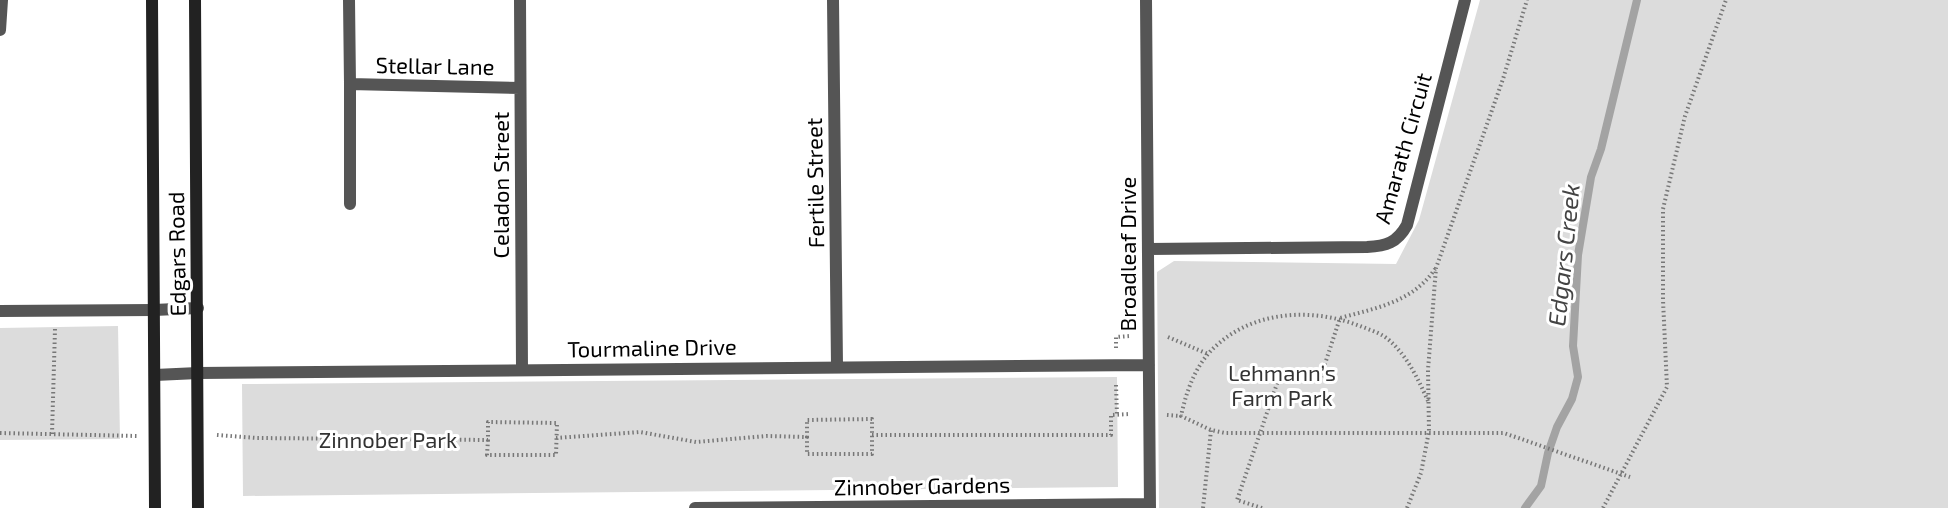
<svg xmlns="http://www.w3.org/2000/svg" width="1948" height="508" viewBox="0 0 1948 508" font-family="'Exo 2',sans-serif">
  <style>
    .green { fill: #dcdcdc }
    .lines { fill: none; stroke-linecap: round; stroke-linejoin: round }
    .stream { stroke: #a3a3a3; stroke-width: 8 }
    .path { stroke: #777; stroke-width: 4; stroke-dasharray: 1.5 3; stroke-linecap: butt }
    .minor { stroke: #555; stroke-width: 12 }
    .tertiary { stroke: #555; stroke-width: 12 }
    .secondary { stroke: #222; stroke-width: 12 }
    .labels { text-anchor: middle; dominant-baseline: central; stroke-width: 6; stroke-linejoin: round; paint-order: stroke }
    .street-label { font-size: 22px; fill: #000; stroke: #fff }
    .park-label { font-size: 22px; fill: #333; stroke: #fff }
    .water-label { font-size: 24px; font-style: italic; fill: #444; stroke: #fff }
  </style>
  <rect width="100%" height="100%" fill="#fff"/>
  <path class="green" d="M1480,0H1948V508H1159L1157,272L1174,261L1396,264L1419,220Z
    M118,326L120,439L0,440V328Z
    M1117,377L1118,487L243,496L242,384Z"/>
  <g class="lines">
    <path class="stream" d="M1525,508L1541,486L1548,453L1557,427L1572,399L1578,377L1573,346L1578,255L1591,177L1601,149L1637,0"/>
    <path class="path" d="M1168,337L1208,354
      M1116,348V337L1130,336
      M1116,385L1117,415
      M1428,401C1418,379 1408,357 1389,340C1381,333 1370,330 1360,326C1314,308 1257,310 1218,344C1196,363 1187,389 1181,416L1211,430L1225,433H1504L1630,477
      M1167,415L1181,416
      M0,433L137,436
      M52,434L55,329
      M217,435L257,438L488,440V422L557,423L556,455H487L488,440
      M872,435H1111V415L1130,414
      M556,438L640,432L696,442L767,436L807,437V420L872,419V454H807V437
      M1203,508L1211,430
      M1262,508L1237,500L1280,375L1321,376L1340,318C1376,308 1413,302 1435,269
      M1407,508L1421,473L1429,431L1428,370L1436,268L1503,79L1527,0
      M1603,508L1667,387L1663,300V209L1685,116L1726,0"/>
    <path class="minor" d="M349,0L350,84L520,88
      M520,0L522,369
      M833,0L837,366
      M1146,0L1150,508
      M0,30L2,0
      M350,204V84
      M1149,249L1367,247C1386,246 1397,243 1407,225L1465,0
      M0,311L154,310
      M198,373L1149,365
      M695,508L1150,504"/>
    <path class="tertiary" d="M154,310L198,308
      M155,375L198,373"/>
    <path class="secondary" d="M152,0L155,508
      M195,0L198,508"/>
  </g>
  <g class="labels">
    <g class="street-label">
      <text transform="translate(435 65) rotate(1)">Stellar Lane</text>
      <text transform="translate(1402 148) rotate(-74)">Amarath Circuit</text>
      <text transform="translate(814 183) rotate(-91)">Fertile Street</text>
      <text transform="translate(500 185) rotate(-90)">Celadon Street</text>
      <text transform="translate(176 254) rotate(-91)">Edgars Road</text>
      <text transform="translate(1127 254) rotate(-90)">Broadleaf Drive</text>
      <text transform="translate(652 347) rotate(-1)">Tourmaline Drive</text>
      <text transform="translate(922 485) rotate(-1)">Zinnober Gardens</text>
    </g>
    <g class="park-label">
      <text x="1282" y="372">Lehmann’s<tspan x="1282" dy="25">Farm Park</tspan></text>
      <text x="388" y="439">Zinnober Park</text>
    </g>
    <g class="water-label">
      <text transform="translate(1563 255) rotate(-84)">Edgars Creek</text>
    </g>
  </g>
</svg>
